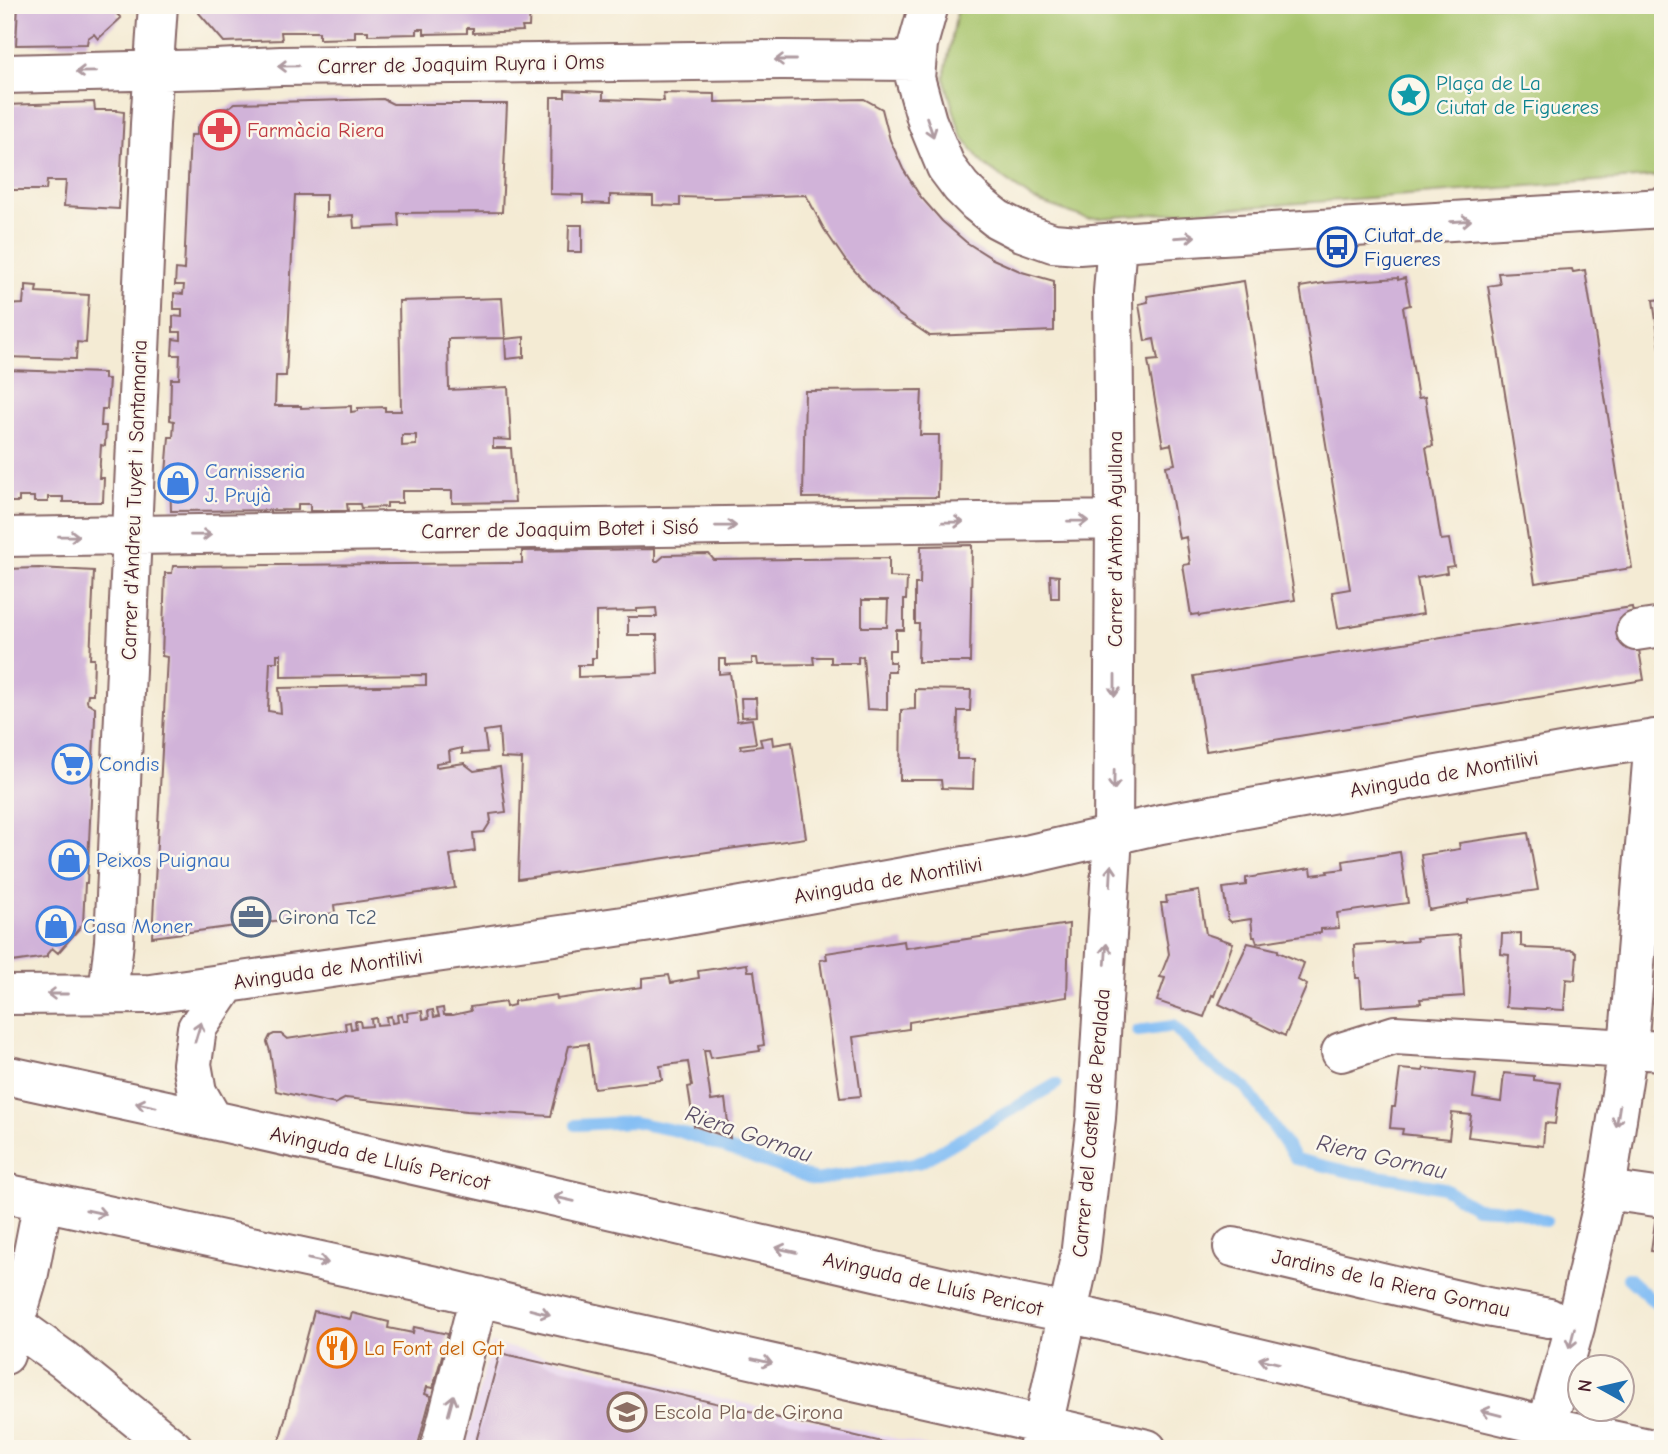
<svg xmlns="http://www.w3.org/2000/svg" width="1668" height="1454" viewBox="0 0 1668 1454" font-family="'Comic Neue',sans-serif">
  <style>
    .built { fill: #e6d2f0 }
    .green { fill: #a8c56d; stroke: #79724c; stroke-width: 2 }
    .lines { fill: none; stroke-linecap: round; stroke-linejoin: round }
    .stream { stroke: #82bdf4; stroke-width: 12 }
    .building { fill: #d1b3d9; fill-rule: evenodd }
    .minor-casing { stroke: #866666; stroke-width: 42 }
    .minor { stroke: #fff; stroke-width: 38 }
    .oneway { stroke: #ae9aa0 }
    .labels { text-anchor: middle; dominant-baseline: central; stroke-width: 5; stroke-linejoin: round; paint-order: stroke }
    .street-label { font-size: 21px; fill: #4a1f2b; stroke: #fbf7ec }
    .culture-label { font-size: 21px; fill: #0d838f; stroke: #fbf7ec; text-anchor: start }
    .health-label { font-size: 21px; fill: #be3a42; stroke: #fbf7ec; text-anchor: start }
    .transit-label { font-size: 21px; fill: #164399; stroke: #fbf7ec; text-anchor: start }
    .shop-label { font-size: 21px; fill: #366cbe; stroke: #fbf7ec; text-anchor: start }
    .service-label { font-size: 21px; fill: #4e5e75; stroke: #fbf7ec; text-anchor: start }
    .food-label { font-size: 21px; fill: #c56008; stroke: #fbf7ec; text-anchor: start }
    .education-label { font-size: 21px; fill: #785e54; stroke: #fbf7ec; text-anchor: start }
    .water-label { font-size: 23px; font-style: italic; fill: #5b4e67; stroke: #fbf7ec }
  </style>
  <rect width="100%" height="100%" fill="#fbf7ec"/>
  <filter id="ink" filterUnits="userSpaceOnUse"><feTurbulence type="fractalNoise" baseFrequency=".0143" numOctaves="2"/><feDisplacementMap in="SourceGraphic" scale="14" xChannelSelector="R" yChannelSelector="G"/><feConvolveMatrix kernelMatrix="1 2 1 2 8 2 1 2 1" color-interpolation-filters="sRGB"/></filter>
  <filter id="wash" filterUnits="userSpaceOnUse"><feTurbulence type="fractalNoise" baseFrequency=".00686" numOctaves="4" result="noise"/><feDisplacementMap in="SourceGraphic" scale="28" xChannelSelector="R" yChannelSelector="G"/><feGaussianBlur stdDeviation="1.57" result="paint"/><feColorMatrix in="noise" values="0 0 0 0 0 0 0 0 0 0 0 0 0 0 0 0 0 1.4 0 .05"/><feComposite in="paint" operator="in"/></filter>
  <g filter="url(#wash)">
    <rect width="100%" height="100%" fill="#f4ebd4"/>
    <path class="built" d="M491,1343L622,1375L940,1449H464Z"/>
    <path class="green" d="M962,5H1663V176L1088,219L1034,200L984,165L961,135L944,78L957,12Z"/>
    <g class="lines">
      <path class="stream" d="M1138,1031L1173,1026L1209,1063L1245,1087L1296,1159L1354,1173L1399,1179L1443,1188L1476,1208L1513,1210L1546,1221
        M576,1125L632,1122L678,1131L816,1180L921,1162L1056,1084
        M1628,1278L1663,1310"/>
    </g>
    <g id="blocks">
      <path class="building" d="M18,5H123L117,14L121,18L98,39L94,34L88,38L87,44L16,45Z
        M192,5H530L529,27H522L523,31L473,33V28H467V33L424,34V29H417V34L368,35V31H355V38L319,39V32H281L282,40L224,42Z
        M565,90L603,92V99L664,101L663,93L715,94V102L864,99L882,109L890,140L903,169L920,196L942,221L966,242L993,259L1022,272L1054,281V331L930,336L899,315L871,289L845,260L824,229L806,195L713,198L680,197V206L653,205V196L610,195V204L583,203V195L550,194L551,97H565Z
        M383,99L393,104H507L502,212L398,213L399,226L354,228L353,215L326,217V195H295L286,376H276L275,406H301V408L351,406V412L358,411V408L385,407V411H401L399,301L502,298L505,338L448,339L449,390L508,387L511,440L493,439V448H511L515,502L452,503V491H402V503H387V507L361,508L360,504H347L348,511H310V504H298V510L171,511L170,473H166L169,437H173L174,421L170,420L171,379H179L180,355H172L173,339L181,340V332H173V316L182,317V309H174V293L183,294L184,285H175L176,269L184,270L190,135H197V127L211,114L218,113V109L228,108L235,103ZM402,435H416V445L402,446Z
        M94,102L95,110H117V111L124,112L119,209L64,206L66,181H47L46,190H5V105Z
        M569,225H582V252H568Z
        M1572,269L1573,272L1585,270L1632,568L1535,583L1488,286L1500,284L1498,273Z
        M1398,278V280L1405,278L1410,305L1403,307L1418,398L1425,397L1433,446L1426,447L1441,540L1449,539L1454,566L1446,567L1447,573L1417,578L1423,614L1338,628L1332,592L1350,589L1300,287L1324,283Z
        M1244,281L1295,600L1199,616L1198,614L1191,615L1183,565L1190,564L1186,537L1179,539L1166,466L1175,464L1171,444L1163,446L1148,361L1158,360L1154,339L1145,341L1139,304L1148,302L1147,296Z
        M26,285L37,286L36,292L89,295L86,343L77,342L76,359L5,357V305L23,304L24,292H26Z
        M1663,299V356H1661L1653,300Z
        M524,337V357L506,359L505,339Z
        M5,370L104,373V379H109L107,409H102L101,426H106L105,446L101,445L99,478H104L103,502H63V497H48V502H34V497H19V502H5Z
        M922,390L920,435H939L938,497L803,498L805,391Z
        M972,545L970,662H918L919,624H915V584H920L921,546Z
        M655,549V561H658L665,555L709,554L714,560L889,558V577L907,578L906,600H904V630H896V650H889V662H895V671H887V710L867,709L863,656L858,657V663H831V657H813L814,664L758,665L757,658H752V664L726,665V659H719V674L730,673L737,721L752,719L756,743L740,745L741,749L762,746L760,739L772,737L773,745L792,742L806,838L518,879L522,759L501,758L499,729L484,731L487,752L462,754V748L449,751L450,761L436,763V767L465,763V764L474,771L500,767L506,812L490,814L491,821L484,832L473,833L475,851L450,855L455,888L334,905L335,913L152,937L167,657L162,656L165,573H172L173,566L522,563V551ZM862,600H888L887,627H862ZM656,608L657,617H628V635H657L658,674L578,677V665H592V658H596V612L637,611V609ZM277,654H281V677L426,675V685L279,688L281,713L268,711L270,662H277Z
        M39,568L94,571L90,659H94L93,694H88L87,701L88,704L95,707V718L87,883H85L83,924L58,953L52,948L47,954V957L5,963V569Z
        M1050,575L1059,576V598H1051Z
        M1632,607L1644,680L1206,751L1194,676Z
        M915,689L971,690L970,711H958L957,759H974L973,789L942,788L941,780H900L901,710L915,709Z
        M741,698H756L757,716L742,717Z
        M1528,833L1538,890L1468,900V903L1429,910L1421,855L1460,849L1459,843Z
        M1400,852L1408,903L1337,913L1339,928L1321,929V933L1257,943L1255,937H1253L1251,919L1231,922L1228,919L1223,888L1246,885V878L1311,868L1312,875L1328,873L1327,871L1344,869L1343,861Z
        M1199,891L1206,934L1233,943L1214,996L1212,995L1204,1017L1157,1001L1165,978L1160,977L1169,954L1161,903H1167L1166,896Z
        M1069,924L1067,997L922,1019V1020L909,1022V1029L853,1037L861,1096L840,1098L820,960L827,959L826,953L904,941L905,948Z
        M1521,933V946L1526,947V948L1573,950L1577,954L1575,980L1566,979L1564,1010L1506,1007L1509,955L1501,954L1502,934Z
        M1460,935L1464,996L1420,999L1421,1003L1362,1007L1360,978H1356L1354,945L1417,941L1416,938Z
        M1248,943L1278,950V952L1304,963L1298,980L1307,985L1285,1036L1219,1004Z
        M747,964L748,971H754L764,1045L759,1046L760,1051L711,1058L709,1050H704L711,1101L725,1099L730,1138L694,1126L688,1087L692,1086L688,1062L660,1066L662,1080L594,1088L588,1044L569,1046L551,1116L467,1111L346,1098L335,1104L276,1091L270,1051L267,1042L270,1036L274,1034H281L287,1039L346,1030L345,1023L350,1022L351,1029L356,1028L355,1021H360L361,1027L372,1026L371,1019L376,1018L377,1025L387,1024L386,1017L391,1016L392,1023L398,1022L397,1015L402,1014L403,1021H408L407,1013L422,1011L423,1019L429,1018L428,1011L433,1010L434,1017L439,1016L437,1009L443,1008L444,1015H453L471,1011L470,1007L505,1002L506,1007L514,1005V1001L556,995L557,999L642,987V978L669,975L671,983L692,979L699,978L698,971Z
        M1424,1068L1476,1074L1473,1098L1501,1102L1504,1073L1534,1076V1080L1560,1083L1555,1124L1545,1123L1543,1146L1468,1137L1471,1115L1452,1113L1449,1139L1402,1134L1403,1129L1390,1128L1392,1107H1395L1400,1069L1423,1071Z
        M1657,1208L1663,1209V1252L1651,1251Z
        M314,1311L350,1319L352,1313L389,1322L388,1328L413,1333L414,1327L448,1334L433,1388L427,1387L425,1394L431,1396L417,1449H277Z
        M500,1353L908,1448V1449H578L544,1441L542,1449H474Z"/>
    </g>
  </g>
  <g filter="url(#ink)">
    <use href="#blocks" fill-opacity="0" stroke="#866666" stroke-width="2"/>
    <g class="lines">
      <g class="minor-casing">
        <path id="minor" d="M929,5L918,44L915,78L927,121L946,167L961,187L977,203L997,219L1022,232L1053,243L1079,245L1174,238L1663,208
          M5,74L215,69L281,66L782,60L916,61
          M5,537L1115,520
          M1636,631L1656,628L1663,629
          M108,994L114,942L150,124L158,5
          M5,995L151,994L658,921L1026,855L1161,824L1567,752L1663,738
          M1341,1052L1395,1035L1663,1051
          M5,1075L213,1120L561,1198L987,1297L1068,1313L1547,1426L1653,1449
          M213,1120L197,1092L192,1064L197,1028L227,984
          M1606,1190L1663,1198
          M5,1193L436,1286L542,1312L956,1405L1147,1449
          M1233,1247L1487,1307L1549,1318
          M14,1324L64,1360L174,1449
          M5,1355L28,1278L43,1201
          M440,1449L479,1296
          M1038,1449L1080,1257L1096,1118L1113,835L1115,514L1113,292L1117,242
          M1540,1449L1575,1327L1606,1190L1628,1048L1654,739"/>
      </g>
      <use href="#minor" class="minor"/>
    </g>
    <defs><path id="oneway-shaft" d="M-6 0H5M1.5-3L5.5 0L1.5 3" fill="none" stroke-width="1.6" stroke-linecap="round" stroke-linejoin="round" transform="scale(1.75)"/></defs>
    <g class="oneway">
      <use href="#oneway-shaft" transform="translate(785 60) rotate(-180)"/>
      <use href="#oneway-shaft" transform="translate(288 66) rotate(179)"/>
      <use href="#oneway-shaft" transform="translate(86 72) rotate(179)"/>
      <use href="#oneway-shaft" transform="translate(930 127) rotate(71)"/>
      <use href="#oneway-shaft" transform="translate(1461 221) rotate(-4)"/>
      <use href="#oneway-shaft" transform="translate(1185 237) rotate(-4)"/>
      <use href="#oneway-shaft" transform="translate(1078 521) rotate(-1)"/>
      <use href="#oneway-shaft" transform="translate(953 522) rotate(-1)"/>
      <use href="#oneway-shaft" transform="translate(726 526) rotate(-1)"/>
      <use href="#oneway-shaft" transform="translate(201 535) rotate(-1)"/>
      <use href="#oneway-shaft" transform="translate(69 536) rotate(-1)"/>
      <use href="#oneway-shaft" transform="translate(1115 686) rotate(90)"/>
      <use href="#oneway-shaft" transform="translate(1114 780) rotate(91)"/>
      <use href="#oneway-shaft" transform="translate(1111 875) rotate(-87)"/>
      <use href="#oneway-shaft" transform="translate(1106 954) rotate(-86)"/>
      <use href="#oneway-shaft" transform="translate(57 994) rotate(180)"/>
      <use href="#oneway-shaft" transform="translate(198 1032) rotate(-73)"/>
      <use href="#oneway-shaft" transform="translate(146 1105) rotate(-168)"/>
      <use href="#oneway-shaft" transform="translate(1618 1116) rotate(99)"/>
      <use href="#oneway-shaft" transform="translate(564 1199) rotate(-167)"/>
      <use href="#oneway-shaft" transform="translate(96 1212) rotate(12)"/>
      <use href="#oneway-shaft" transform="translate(786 1250) rotate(-167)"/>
      <use href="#oneway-shaft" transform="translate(318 1261) rotate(12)"/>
      <use href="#oneway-shaft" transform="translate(540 1312) rotate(14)"/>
      <use href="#oneway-shaft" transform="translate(1572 1338) rotate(104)"/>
      <use href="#oneway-shaft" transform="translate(762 1361) rotate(13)"/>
      <use href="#oneway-shaft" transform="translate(1269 1361) rotate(-167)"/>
      <use href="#oneway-shaft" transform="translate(451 1405) rotate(-75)"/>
      <use href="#oneway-shaft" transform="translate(1491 1413) rotate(-166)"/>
    </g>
  </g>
  <defs>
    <g id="sight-ring" transform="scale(2.0125)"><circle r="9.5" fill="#fbf7ec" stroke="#0f9aa8" stroke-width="1.5"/><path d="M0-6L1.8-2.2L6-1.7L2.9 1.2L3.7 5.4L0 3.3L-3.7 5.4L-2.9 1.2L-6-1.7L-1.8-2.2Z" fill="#0f9aa8"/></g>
    <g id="pharmacy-ring" transform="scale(2.0125)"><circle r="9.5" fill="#fbf7ec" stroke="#e0444e" stroke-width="1.5"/><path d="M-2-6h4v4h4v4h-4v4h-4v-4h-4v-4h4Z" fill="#e0444e"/></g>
    <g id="bus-ring" transform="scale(2.0125)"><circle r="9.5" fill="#fbf7ec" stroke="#1a4fb4" stroke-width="1.5"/><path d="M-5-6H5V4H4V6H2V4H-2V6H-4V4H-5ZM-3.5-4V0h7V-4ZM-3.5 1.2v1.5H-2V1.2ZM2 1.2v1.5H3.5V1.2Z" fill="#1a4fb4"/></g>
    <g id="shop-ring" transform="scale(2.0125)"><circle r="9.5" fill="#fbf7ec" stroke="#3f7fe0" stroke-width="1.5"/><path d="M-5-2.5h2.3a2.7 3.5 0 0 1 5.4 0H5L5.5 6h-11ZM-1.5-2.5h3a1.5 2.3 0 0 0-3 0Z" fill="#3f7fe0"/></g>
    <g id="supermarket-ring" transform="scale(2.0125)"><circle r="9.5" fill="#fbf7ec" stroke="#3f7fe0" stroke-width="1.5"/><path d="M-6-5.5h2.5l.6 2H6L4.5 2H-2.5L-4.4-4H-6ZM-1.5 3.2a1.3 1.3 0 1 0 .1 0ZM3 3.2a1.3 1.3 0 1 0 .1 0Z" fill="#3f7fe0"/></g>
    <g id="office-ring" transform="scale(2.0125)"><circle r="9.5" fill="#fbf7ec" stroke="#5c6f8a" stroke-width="1.5"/><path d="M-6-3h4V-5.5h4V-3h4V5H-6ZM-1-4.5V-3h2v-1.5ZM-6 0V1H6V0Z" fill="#5c6f8a"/></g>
    <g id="restaurant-ring" transform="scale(2.0125)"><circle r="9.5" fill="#fbf7ec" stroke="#e8710a" stroke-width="1.5"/><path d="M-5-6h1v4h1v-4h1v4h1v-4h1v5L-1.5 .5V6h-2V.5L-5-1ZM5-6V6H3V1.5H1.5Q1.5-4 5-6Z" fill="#e8710a"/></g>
    <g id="school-ring" transform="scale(2.0125)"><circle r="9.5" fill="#fbf7ec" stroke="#8d6e63" stroke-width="1.5"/><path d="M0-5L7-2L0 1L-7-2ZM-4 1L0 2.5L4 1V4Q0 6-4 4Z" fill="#8d6e63"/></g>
  </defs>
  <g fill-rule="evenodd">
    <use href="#sight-ring" x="1409" y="95"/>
    <use href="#pharmacy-ring" x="220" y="130"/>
    <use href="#bus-ring" x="1337" y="247"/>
    <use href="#shop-ring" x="178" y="483"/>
    <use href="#supermarket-ring" x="72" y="764"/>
    <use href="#shop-ring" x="69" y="860"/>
    <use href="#office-ring" x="251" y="917"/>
    <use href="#shop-ring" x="56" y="926"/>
    <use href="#restaurant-ring" x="337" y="1348"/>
    <use href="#school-ring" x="627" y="1412"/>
  </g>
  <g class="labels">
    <g class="street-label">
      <text transform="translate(461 64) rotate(-1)">Carrer de Joaquim Ruyra i Oms</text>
      <text transform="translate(134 500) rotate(-88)">Carrer d'Andreu Tuyet i Santamaria</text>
      <text transform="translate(560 529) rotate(-1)">Carrer de Joaquim Botet i Sisó</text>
      <text transform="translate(1115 539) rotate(-90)">Carrer d'Anton Agullana</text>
      <text transform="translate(1444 774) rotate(-10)">Avinguda de Montilivi</text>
      <text transform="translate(888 880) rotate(-10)">Avinguda de Montilivi</text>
      <text transform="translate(328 969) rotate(-8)">Avinguda de Montilivi</text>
      <text transform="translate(1091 1123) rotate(-85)">Carrer del Castell de Peralada</text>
      <text transform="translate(380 1158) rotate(13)">Avinguda de Lluís Pericot</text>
      <text transform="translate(1391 1283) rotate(13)">Jardins de la Riera Gornau</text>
      <text transform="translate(933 1284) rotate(13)">Avinguda de Lluís Pericot</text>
    </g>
    <g class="culture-label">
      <text x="1436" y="83">Plaça de La<tspan x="1436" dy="24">Ciutat de Figueres</tspan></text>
    </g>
    <g class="health-label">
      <text x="247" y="130">Farmàcia Riera</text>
    </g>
    <g class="transit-label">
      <text x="1364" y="235">Ciutat de<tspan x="1364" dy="24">Figueres</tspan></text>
    </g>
    <g class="shop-label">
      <text x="205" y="471">Carnisseria<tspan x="205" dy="24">J. Prujà</tspan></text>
      <text x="99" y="764">Condis</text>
      <text x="96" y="860">Peixos Puignau</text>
      <text x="83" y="926">Casa Moner</text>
    </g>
    <g class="service-label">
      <text x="278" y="917">Girona Tc2</text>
    </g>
    <g class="food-label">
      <text x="364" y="1348">La Font del Gat</text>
    </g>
    <g class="education-label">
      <text x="654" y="1412">Escola Pla de Girona</text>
    </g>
    <g class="water-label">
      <text transform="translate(749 1134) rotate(19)">Riera Gornau</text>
      <text transform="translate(1382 1157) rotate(13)">Riera Gornau</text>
    </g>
  </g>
  <rect width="1668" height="1454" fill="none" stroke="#fbf7ec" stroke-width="28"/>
  <g transform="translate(1601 1388) rotate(278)"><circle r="33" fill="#fbf7ec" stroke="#b4a19f" stroke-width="2"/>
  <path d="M0-5L12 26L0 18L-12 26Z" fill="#1f6fb2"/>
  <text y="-10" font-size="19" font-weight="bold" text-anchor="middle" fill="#4a1f2b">N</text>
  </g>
</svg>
